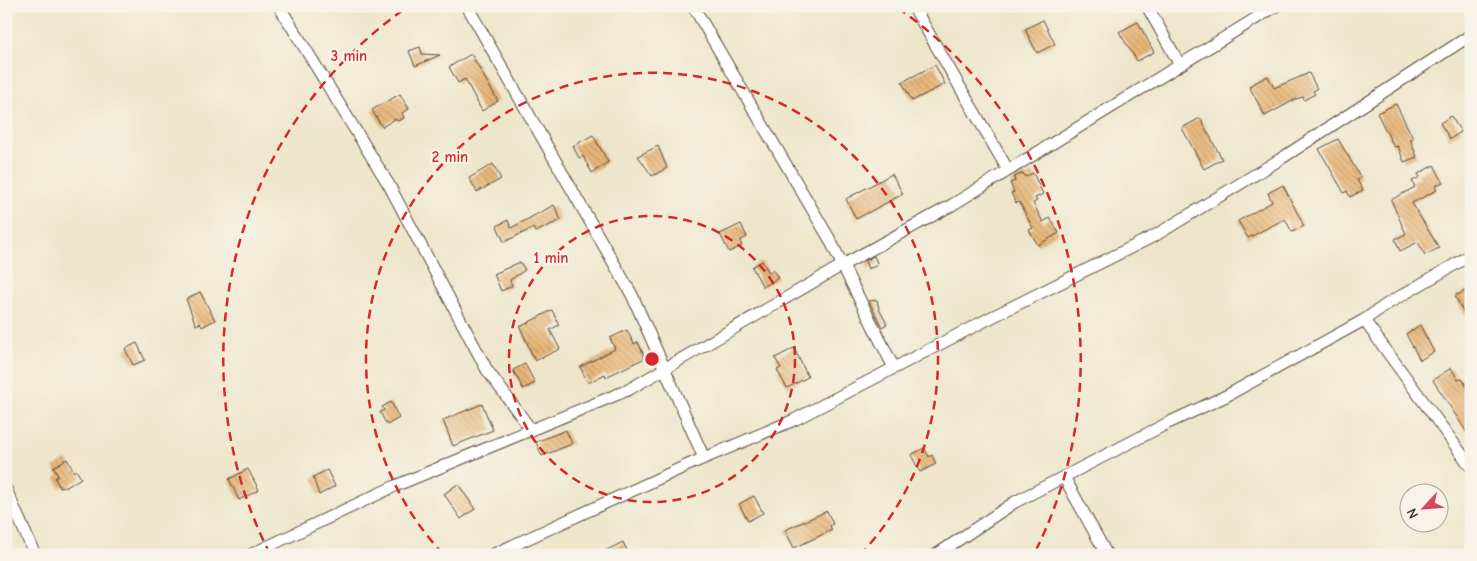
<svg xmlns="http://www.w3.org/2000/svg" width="1477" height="561" viewBox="0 0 1477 561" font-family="'Comic Neue',sans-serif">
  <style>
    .building { fill: url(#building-back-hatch) }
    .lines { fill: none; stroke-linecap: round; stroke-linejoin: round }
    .street-casing { stroke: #564638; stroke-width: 13 }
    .street { stroke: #fff; stroke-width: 11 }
    .ring { fill: none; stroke: #d62828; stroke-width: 2.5; stroke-dasharray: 9 6 }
    .centre { fill: #d62828; stroke: #f7f3e8; stroke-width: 2.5 }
    .ring-label { font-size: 15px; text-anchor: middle; font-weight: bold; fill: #d62828; stroke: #f7f3e8; stroke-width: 4.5; stroke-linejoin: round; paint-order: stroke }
  </style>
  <defs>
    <pattern id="building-back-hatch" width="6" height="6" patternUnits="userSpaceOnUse" patternTransform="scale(1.25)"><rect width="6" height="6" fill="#e9b778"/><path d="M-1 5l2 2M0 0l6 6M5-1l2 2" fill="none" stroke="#be9562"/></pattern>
  </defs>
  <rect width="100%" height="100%" fill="#f7f3e8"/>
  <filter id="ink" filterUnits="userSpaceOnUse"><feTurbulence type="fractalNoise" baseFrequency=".02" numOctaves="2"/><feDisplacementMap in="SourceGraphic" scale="10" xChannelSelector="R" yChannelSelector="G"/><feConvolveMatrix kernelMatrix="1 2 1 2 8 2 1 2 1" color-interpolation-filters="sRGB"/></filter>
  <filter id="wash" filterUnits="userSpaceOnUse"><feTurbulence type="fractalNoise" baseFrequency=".0096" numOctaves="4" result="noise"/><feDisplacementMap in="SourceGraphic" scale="20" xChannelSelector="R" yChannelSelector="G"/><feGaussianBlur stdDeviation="1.12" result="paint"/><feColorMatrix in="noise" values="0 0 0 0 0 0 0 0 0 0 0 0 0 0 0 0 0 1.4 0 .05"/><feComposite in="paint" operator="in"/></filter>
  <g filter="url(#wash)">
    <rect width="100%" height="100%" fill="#eee6cb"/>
    <g id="blocks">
      <path class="building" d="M1043,20L1055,44L1037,53L1025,29Z
        M1138,22L1154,52L1137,61L1119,32Z
        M420,47L422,54L440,55L415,66L409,51Z
        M471,54L498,101L482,111L465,79L458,83L449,67Z
        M935,65L945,84L912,101L902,82Z
        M1309,73L1317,89L1313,91L1315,94L1304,100L1303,97L1296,99L1265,116L1249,86L1268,76L1274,88Z
        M400,94L409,109L402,113L404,118L398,121L395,119L382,127L372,110Z
        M1396,104L1413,138L1410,139L1417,157L1404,162L1398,146L1394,147L1377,113Z
        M1451,116L1461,132L1450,139L1440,123Z
        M1200,118L1222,159L1204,169L1182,128Z
        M593,135L608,162L592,173L583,156L579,158L573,146Z
        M1338,139L1361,178L1357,180L1363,190L1350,197L1347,191L1344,193L1319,149Z
        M658,146L667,168L652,176L638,156Z
        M493,164L501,179L477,192L469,178Z
        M1434,165L1443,182L1435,186L1437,190L1412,203L1439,248L1425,255L1418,242L1400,251L1395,239L1406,234L1391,200L1415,187L1412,181L1420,177L1418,174Z
        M1023,173L1025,177L1033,173L1043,194L1035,198L1037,201L1033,203L1043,222L1050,218L1059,233L1038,245L1029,230L1033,228L1019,202L1016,203L1011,193L1014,192L1010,183L1015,181L1014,177Z
        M892,174L903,194L856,219L846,199Z
        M1283,185L1304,226L1292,232L1285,219L1248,238L1238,221L1272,202L1268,193Z
        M554,205L561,220L535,232L533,228L504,242L497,226L508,220L511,228Z
        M741,224L747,237L740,241L742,246L729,252L720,234Z
        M874,256L878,265L868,269L865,261Z
        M762,261L769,273L773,270L778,278L763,287L752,267Z
        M520,262L525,270L510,280L512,286L501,291L494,274Z
        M1471,288V327L1455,296Z
        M200,292L215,320L202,327L200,323L196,325L186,299Z
        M877,300L879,309L887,324L882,327L869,301Z
        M552,310L559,325L550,330L560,349L535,361L520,327Z
        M1420,325L1434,352L1420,360L1406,334Z
        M627,330L634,344L638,342L645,358L606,377L605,374L588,383L580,367L615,349L610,338Z
        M137,343L145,360L133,365L125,349Z
        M794,348L808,377L787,388L777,370L781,368L775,358Z
        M525,364L535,383L523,389L513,370Z
        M1451,368L1458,380L1462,378L1471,396V439L1433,380Z
        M391,402L399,418L387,425L380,412L384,410L382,407Z
        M482,404L493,430L453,446L443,420Z
        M566,430L572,444L542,456L536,442Z
        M924,448L929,457L932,455L936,464L920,472L911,455Z
        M67,459L74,472L76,470L81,478L65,488L64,486L60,488L55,478L58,476L53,467Z
        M248,469L259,490L239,500L229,479Z
        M327,470L335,486L319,495L313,477Z
        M458,484L475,509L461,519L444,494Z
        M754,496L763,513L748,521L739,504Z
        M827,511L833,524L830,526L832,530L794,548L785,530Z
        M623,542L629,555H597Z"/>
    </g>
  </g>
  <g filter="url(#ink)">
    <use href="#blocks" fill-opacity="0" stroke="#564638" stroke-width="1"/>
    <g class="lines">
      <g class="street-casing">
        <path id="street" d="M279,6L389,185L487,370L532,431
          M467,6L632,295L704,458
          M693,6L829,238L894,368
          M913,6L1008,170
          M1147,6L1180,65
          M1364,320L1471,467
          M1064,477L1107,555
          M6,489L35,555
          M250,555L395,486L628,390L841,266L952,205L1276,6
          M492,555L688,465L794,420L992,317L1156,235L1279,160L1471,35
          M936,555L1015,502L1168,423L1226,396L1364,320L1387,304L1471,255"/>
      </g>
      <use href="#street" class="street"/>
    </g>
  </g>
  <g class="ring">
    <circle cx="652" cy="359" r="143"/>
    <path d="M443 554A286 286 0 1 1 861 554"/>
    <path d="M270 554A429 429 0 0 1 406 8M898 8A429 429 0 0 1 1034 554"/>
  </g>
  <circle cx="652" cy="359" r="8" class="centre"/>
  <g class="ring-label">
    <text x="349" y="61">3 min</text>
    <text x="450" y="162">2 min</text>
    <text x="551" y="263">1 min</text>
  </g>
  <rect width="1477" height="561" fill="none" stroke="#f7f3e8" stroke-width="25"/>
  <g transform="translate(1424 508) rotate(244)"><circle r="24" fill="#f7f3e8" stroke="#aca397"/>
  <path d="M0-4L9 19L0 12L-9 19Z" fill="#d1495b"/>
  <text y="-8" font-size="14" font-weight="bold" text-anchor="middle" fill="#3b2a1e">N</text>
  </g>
</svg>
